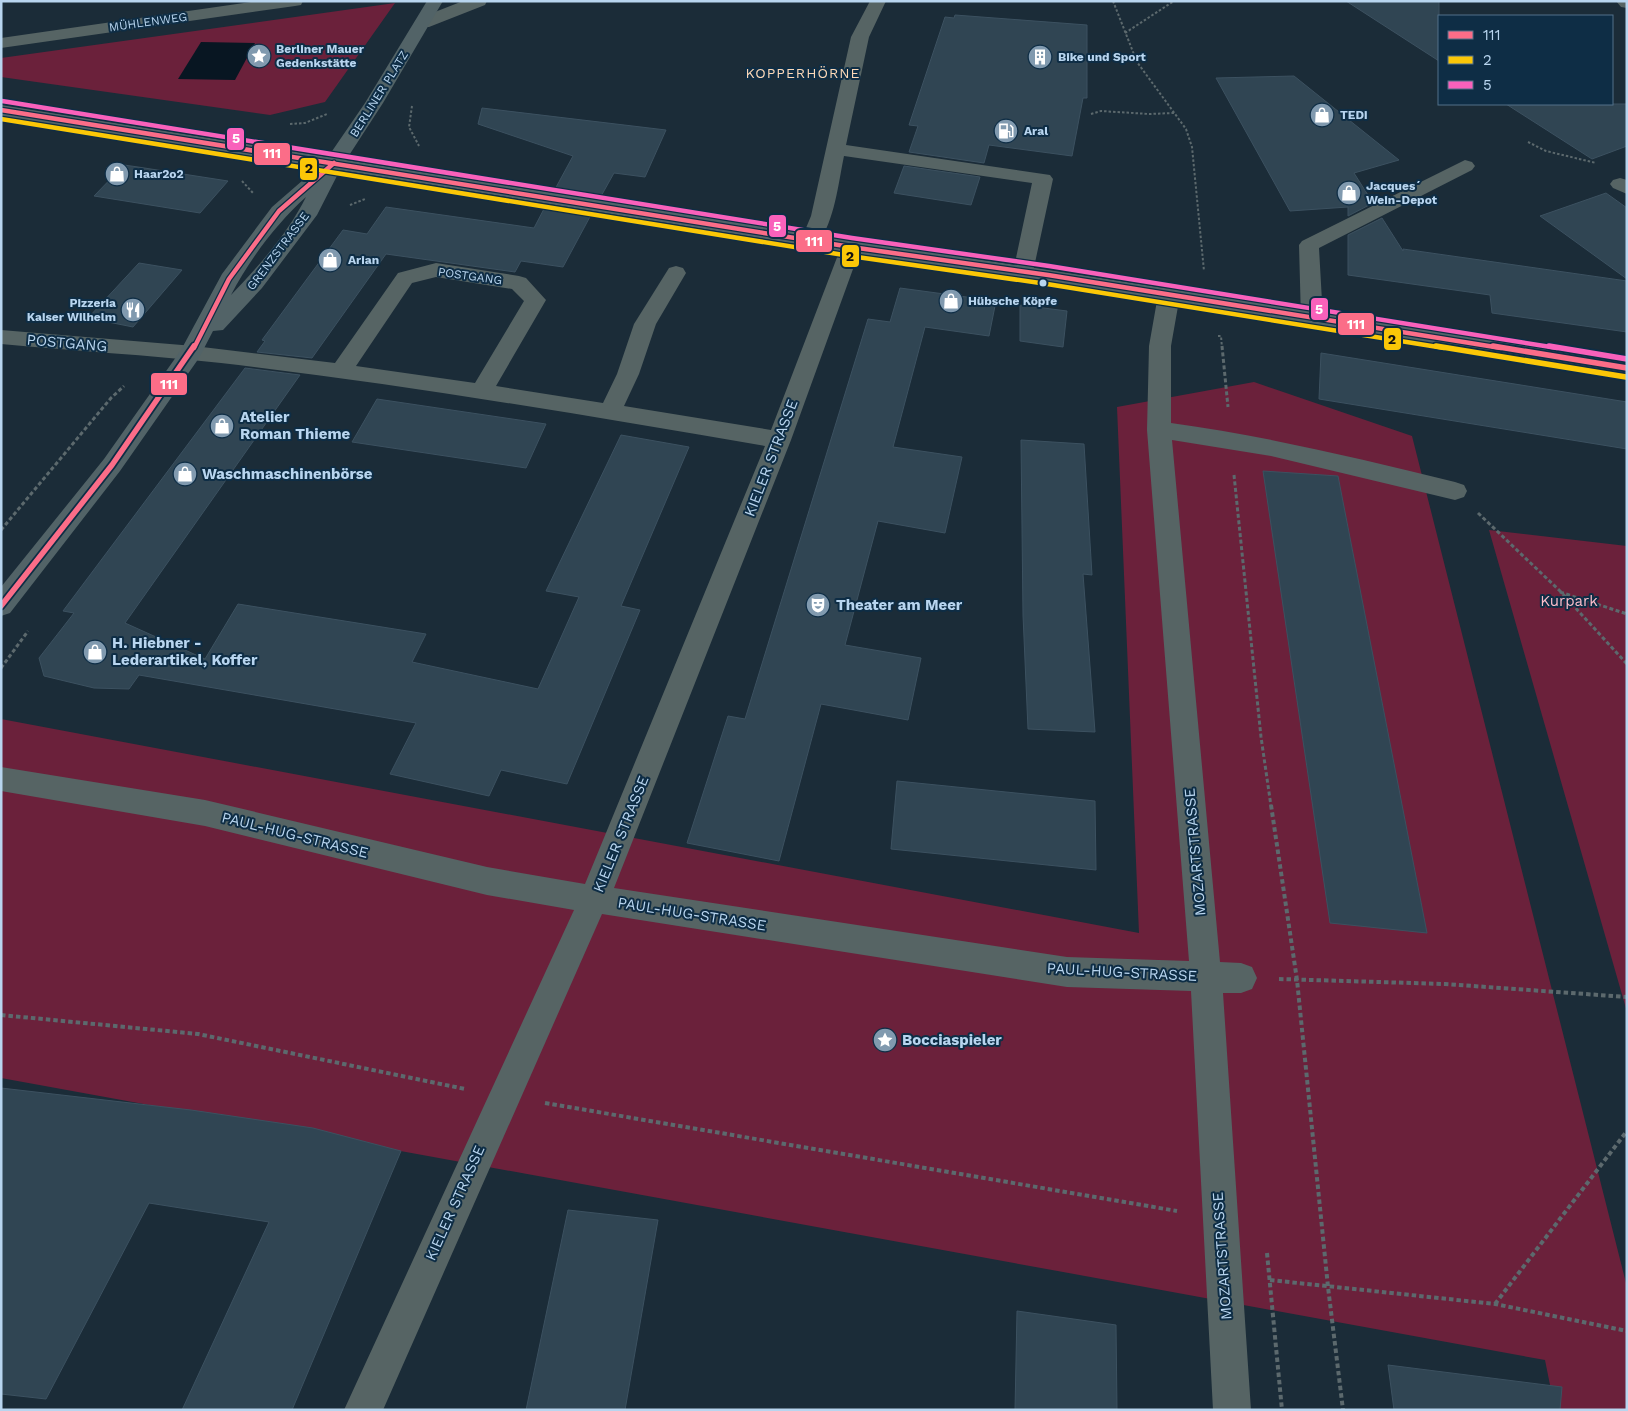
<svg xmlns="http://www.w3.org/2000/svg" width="1628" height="1411" viewBox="0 0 1628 1411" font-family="'Work Sans',sans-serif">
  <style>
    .green { fill: #6b213b }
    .water { fill: #081622 }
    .building { fill: #304553; stroke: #3c5160 }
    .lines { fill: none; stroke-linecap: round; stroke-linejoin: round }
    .path-far2 { stroke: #5c696d; stroke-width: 2; stroke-dasharray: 2.5 2; stroke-linecap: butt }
    .path-far1 { stroke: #5c696d; stroke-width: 3; stroke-dasharray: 4 2.5; stroke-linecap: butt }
    .path { stroke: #5c696d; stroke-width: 4; stroke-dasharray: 4.5 3; stroke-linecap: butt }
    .minor { fill: #566464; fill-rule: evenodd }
    .major { fill: #526367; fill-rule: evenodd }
    .bus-1-far1-casing { stroke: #0e2d45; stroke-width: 7 }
    .bus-1-casing { stroke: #0e2d45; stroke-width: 9 }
    .bus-2-far1-casing { stroke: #0e2d45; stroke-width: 7 }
    .bus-2-casing { stroke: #0e2d45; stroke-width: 9 }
    .bus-3-far1-casing { stroke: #0e2d45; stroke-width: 7 }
    .bus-3-casing { stroke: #0e2d45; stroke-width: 9 }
    .bus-1-far1 { stroke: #fb6d88; stroke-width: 4.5 }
    .bus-1 { stroke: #fb6d88; stroke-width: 5.5 }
    .bus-2-far1 { stroke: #fbc707; stroke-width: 4.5 }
    .bus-2 { stroke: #fbc707; stroke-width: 5.5 }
    .bus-3-far1 { stroke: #f961bb; stroke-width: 4.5 }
    .bus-3 { stroke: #f961bb; stroke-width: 5.5 }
    .bus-dot { fill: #b8d5ef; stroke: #0e2d45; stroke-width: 2 }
    .labels { text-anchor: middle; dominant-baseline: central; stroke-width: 4; stroke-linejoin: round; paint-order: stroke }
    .far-street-label { font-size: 12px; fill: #b8d5ef; stroke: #0e2d45 }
    .far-poi-label { font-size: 12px; font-weight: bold; fill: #b8d5ef; stroke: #0e2d45; text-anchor: start }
    .far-neighbourhood-label { font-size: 14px; letter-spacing: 1px; fill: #fdd9b8; stroke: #0e2d45 }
    .street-label { font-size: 15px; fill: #b8d5ef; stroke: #0e2d45 }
    .poi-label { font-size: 15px; font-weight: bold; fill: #b8d5ef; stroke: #0e2d45; text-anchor: start }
    .park-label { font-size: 15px; fill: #fdbdca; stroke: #0e2d45 }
    .line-badge { stroke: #0e2d45; stroke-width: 2 }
    .badge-label { font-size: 14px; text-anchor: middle; font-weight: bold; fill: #fff }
    .pale-badge-label { font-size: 14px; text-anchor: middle; font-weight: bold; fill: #111 }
  </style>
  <rect width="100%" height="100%" fill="#1b2c38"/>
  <path class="green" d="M395,3L325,102L270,115L1,77V58Z
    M1254,382L1412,436L1627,1287V1410H1555L1545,1360L1,1078V719L1139,933L1117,407Z
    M1489,530L1627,546V1012Z"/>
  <path class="water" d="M201,42L255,43L235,80L178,79Z"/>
  <path class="building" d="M1346,1H1439V61Z
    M955,15L1087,25V98H1083L1072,156L989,145L984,163L909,152L918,126L909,125L945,17L954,18Z
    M1294,76L1399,160L1354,173L1373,203L1348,216V207L1290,211L1216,78Z
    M1506,104H1627V146L1592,159Z
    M482,108L666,130L645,177L614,173L600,198L554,191L573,156L478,124Z
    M124,165L138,167L228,181L200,213L94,196Z
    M904,166L980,177L971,205L894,193Z
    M1606,193L1627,208V279L1540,216Z
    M546,205L592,213L563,267L521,261L515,272L386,254L312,358L257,352L265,341L262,340L343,230L367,234L386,207L534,228Z
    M1382,218L1403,251V249L1627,281V332L1492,313L1490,295L1348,275V235Z
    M139,263L182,270L133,327L88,318Z
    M900,288L996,301L989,336L925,327L893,447L962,457L945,533L878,521L845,645L921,658L908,720L821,704L779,861L687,843L728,716L745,719L868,319L890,322Z
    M1020,305L1067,311L1063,347L1020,341Z
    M1321,353L1627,402V449L1319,399Z
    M245,368L300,375L125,623L205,659L238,604L426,634L412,662L538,689L579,597L546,591L621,435L689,447L621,606L640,610L567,784L501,770L489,796L390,774L416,723L139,675L129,689L94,688L44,676L39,658L74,613L63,611Z
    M377,399L546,424L526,468L352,442Z
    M1021,440L1084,444L1092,575L1083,574L1095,732L1028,729L1023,615Z
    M1263,471L1338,476L1427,933L1330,923Z
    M897,781L1095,801L1096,870L891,849Z
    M1,1088L191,1110L313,1128L401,1151L292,1410H182L269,1222L149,1203L46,1399L1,1394Z
    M568,1210L658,1220L625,1410H526Z
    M1017,1311L1116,1325L1117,1410H1015Z
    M1388,1365L1562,1387L1560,1410H1394Z"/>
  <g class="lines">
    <path class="path-far2" d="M1113,1L1137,62L1186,129L1192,147L1204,271
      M1125,33L1174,1
      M412,106L409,127L419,146
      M1091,114L1101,111L1149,114L1174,113
      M290,124L305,123L327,114
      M1528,142L1546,151L1596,163
      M242,181L253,193
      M350,205L365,199
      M1218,336H1221L1222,348"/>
    <path class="path-far1" d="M1222,346L1228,407
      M1234,475L1261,737L1271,806
      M1478,513L1560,591L1627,664
      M1,530L111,398L124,386
      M1560,592L1627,614
      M1,668L28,631"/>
    <path class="path" d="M1271,805L1297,980L1328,1287L1343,1410
      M1279,979L1445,984L1627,997
      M1,1015L198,1034L465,1089
      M545,1103L1177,1211
      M1267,1253L1282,1410
      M1270,1280L1495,1304L1627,1331
      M1495,1304L1627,1131"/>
    <path class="minor" d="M258,1H303L301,5L295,6L1,48V38Z
      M463,1H487L485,5L429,27H417L414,23L417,19Z
      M870,1H886L869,37L846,145L1050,175L1053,179L1033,272L1030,277L1023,279L1016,277L1013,272L1032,183L844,156C838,185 835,219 818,244L811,246L804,244L801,240L811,216L851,37Z
      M1616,1H1627V8L1621,7Z
      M1465,160L1472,162L1475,166L1472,170L1319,248L1323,319L1320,324L1312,326L1304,324L1301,319L1299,245L1302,241Z
      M1620,178L1627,180V194L1613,188L1610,184L1613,180Z
      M851,241L858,243L861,247L791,440L614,888L1067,957L1189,961L1147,430L1149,346L1158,295L1162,290L1169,288L1176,290L1180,295L1171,346V423C1267,436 1361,459 1455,482L1464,485L1467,491L1464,497L1455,500L1271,456L1172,440L1220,962L1241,963L1252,967L1257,978L1252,989L1241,993H1223L1251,1410H1213L1191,991L1067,987L602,914L383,1410H344L574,910L487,895L205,826L1,791V767L205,800L487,867L585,884L765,446C584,415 403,384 221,363C148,355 75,351 1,344V330L194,346L335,363L398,273L436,263L519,276L526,278L546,300L496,386L603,403L617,374L634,324L669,268L676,266L683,268L686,273L656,324L639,374L624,406L771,430L841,247L844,243ZM436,277L512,289L524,301L475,383L356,366L412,283Z"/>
    <path class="major" d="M427,1H443L383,103L346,160C773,228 1200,293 1627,360V375L1048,282L851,253L340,170L317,215L262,288L223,330L213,331L199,358L120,471L10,613L1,616V587L104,459L181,350L222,274L272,207L318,167L1,116V105L328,157L365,103ZM306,197C288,233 259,266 231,295C249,260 277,223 306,197Z"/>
    <g class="bus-1-far1-casing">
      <path id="bus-1-far1" d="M1,110L851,247L1048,275L1501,348
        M194,348L229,279L279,211L334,163"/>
    </g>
    <g class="bus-1-casing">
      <path id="bus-1" d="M1493,346L1627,368
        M1,606L112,465L194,346"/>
    </g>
    <g class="bus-2-far1-casing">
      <path id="bus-2-far1" d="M1,119L850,256L1047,284L1444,348"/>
    </g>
    <g class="bus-2-casing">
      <path id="bus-2" d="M1436,346L1626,377"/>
    </g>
    <g class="bus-3-far1-casing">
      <path id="bus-3-far1" d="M2,101L852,238L1049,266L1557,348"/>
    </g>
    <g class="bus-3-casing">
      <path id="bus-3" d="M1549,346L1627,359"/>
    </g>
    <use href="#bus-1-far1" class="bus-1-far1"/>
    <use href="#bus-1" class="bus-1"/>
    <use href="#bus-2-far1" class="bus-2-far1"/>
    <use href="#bus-2" class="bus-2"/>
    <use href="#bus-3-far1" class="bus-3-far1"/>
    <use href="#bus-3" class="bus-3"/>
  </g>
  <defs>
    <g id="sight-disc" transform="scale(1.25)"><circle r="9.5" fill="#819aaf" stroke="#0e2d45"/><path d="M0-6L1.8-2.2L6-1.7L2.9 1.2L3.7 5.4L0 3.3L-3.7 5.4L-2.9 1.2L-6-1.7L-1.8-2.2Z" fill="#fff"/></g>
    <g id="building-disc" transform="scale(1.25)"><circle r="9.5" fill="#819aaf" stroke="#0e2d45"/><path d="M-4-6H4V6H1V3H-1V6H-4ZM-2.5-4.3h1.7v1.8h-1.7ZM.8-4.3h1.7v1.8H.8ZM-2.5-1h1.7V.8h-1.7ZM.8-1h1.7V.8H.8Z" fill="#fff"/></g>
    <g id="shop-disc" transform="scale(1.25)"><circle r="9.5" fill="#819aaf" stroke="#0e2d45"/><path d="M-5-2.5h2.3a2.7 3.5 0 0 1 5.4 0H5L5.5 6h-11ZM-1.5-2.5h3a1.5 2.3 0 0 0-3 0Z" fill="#fff"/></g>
    <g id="fuel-disc" transform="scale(1.25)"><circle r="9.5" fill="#819aaf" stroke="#0e2d45"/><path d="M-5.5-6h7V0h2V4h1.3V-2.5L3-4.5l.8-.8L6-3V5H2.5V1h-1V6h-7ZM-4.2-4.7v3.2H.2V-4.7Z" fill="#fff"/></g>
    <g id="restaurant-disc" transform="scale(1.25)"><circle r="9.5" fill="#819aaf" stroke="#0e2d45"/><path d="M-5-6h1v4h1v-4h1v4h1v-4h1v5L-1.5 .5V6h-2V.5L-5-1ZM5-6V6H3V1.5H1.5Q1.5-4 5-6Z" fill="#fff"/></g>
    <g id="theatre-disc" transform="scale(1.25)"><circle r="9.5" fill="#819aaf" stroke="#0e2d45"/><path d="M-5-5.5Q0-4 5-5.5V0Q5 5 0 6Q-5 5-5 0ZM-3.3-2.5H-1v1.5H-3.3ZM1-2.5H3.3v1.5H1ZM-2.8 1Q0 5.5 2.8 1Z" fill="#fff"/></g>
  </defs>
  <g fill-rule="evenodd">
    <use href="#sight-disc" x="259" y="56"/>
    <use href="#building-disc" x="1040" y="57"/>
    <use href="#shop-disc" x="1322" y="115"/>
    <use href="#fuel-disc" x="1006" y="131"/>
    <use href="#shop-disc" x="117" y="174"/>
    <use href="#shop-disc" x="1349" y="193"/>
    <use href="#shop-disc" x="330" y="260"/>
    <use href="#shop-disc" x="951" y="301"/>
    <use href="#restaurant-disc" x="133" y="310"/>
    <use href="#shop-disc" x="222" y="426"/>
    <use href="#shop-disc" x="185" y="474"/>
    <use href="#theatre-disc" x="818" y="605"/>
    <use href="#shop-disc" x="95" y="652"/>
    <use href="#sight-disc" x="885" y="1040"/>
  </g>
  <circle class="bus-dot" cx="1043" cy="283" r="4.5"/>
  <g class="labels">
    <g class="far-street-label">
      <text transform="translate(148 22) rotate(-8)">MÜHLENWEG</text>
      <text transform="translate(379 94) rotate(-58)">BERLINER PLATZ</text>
      <text transform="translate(278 251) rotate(-53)">GRENZSTRASSE</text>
      <text transform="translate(470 276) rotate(8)">POSTGANG</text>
    </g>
    <g class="far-poi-label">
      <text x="276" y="49">Berliner Mauer<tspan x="276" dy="14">Gedenkstätte</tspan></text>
      <text x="1058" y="57">Bike und Sport</text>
      <text x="1340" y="115">TEDi</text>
      <text x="1024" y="131">Aral</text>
      <text x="134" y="174">Haar2o2</text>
      <text x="1366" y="186">Jacques´<tspan x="1366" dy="14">Wein-Depot</tspan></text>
      <text x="348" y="260">Arian</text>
      <text x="968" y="301">Hübsche Köpfe</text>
      <text x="116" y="303" text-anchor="end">Pizzeria<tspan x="116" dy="14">Kaiser Wilhelm</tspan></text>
    </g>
    <g class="far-neighbourhood-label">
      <text x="803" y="73">KOPPERHÖRNE</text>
    </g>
    <g class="street-label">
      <text transform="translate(67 343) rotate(5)">POSTGANG</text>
      <text transform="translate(771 458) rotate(-69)">KIELER STRASSE</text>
      <text transform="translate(621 834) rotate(-68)">KIELER STRASSE</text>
      <text transform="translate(295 835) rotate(14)">PAUL-HUG-STRASSE</text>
      <text transform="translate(1195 852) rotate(-95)">MOZARTSTRASSE</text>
      <text transform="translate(692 914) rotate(9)">PAUL-HUG-STRASSE</text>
      <text transform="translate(1122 972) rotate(3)">PAUL-HUG-STRASSE</text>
      <text transform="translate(455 1203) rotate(-66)">KIELER STRASSE</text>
      <text transform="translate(1222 1256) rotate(-94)">MOZARTSTRASSE</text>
    </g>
    <g class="poi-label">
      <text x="240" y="417">Atelier<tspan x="240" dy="17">Roman Thieme</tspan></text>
      <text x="202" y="474">Waschmaschinenbörse</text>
      <text x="836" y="605">Theater am Meer</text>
      <text x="112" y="643">H. Hiebner -<tspan x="112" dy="17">Lederartikel, Koffer</tspan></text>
      <text x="902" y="1040">Bocciaspieler</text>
    </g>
    <g class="park-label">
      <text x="1569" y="601">Kurpark</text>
    </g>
  </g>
  <g class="line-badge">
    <rect x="226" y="127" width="19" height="24" rx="5" fill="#f961bb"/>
    <rect x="253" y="142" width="38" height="24" rx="5" fill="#fb6d88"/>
    <rect x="299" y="157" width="19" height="24" rx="5" fill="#fbc707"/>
    <rect x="768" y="214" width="19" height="24" rx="5" fill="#f961bb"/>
    <rect x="795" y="229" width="38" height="24" rx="5" fill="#fb6d88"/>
    <rect x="841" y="244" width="19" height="24" rx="5" fill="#fbc707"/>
    <rect x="1310" y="297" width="19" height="24" rx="5" fill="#f961bb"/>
    <rect x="1337" y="312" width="38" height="24" rx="5" fill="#fb6d88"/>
    <rect x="1383" y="327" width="19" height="24" rx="5" fill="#fbc707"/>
    <rect x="150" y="372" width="38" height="24" rx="5" fill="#fb6d88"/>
  </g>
  <g class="badge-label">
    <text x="236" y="143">5</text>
    <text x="272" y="158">111</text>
    <text x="777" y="231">5</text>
    <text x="814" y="246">111</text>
    <text x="1319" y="314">5</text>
    <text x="1356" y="329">111</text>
    <text x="169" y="389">111</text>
  </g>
  <g class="pale-badge-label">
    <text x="309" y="173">2</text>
    <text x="850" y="261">2</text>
    <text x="1392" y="344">2</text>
  </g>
  <rect width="1628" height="1411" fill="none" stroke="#b8d5ef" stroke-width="5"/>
  <rect x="1438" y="15" width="175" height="90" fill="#0e2d45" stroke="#527089"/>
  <rect x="1448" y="31" width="25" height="8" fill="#fb6d88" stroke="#527089"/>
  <text x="1483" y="40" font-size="15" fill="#b8d5ef">111</text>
  <rect x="1448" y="56" width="25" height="8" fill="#fbc707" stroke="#527089"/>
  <text x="1483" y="65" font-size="15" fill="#b8d5ef">2</text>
  <rect x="1448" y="81" width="25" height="8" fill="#f961bb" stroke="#527089"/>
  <text x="1483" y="90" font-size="15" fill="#b8d5ef">5</text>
</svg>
